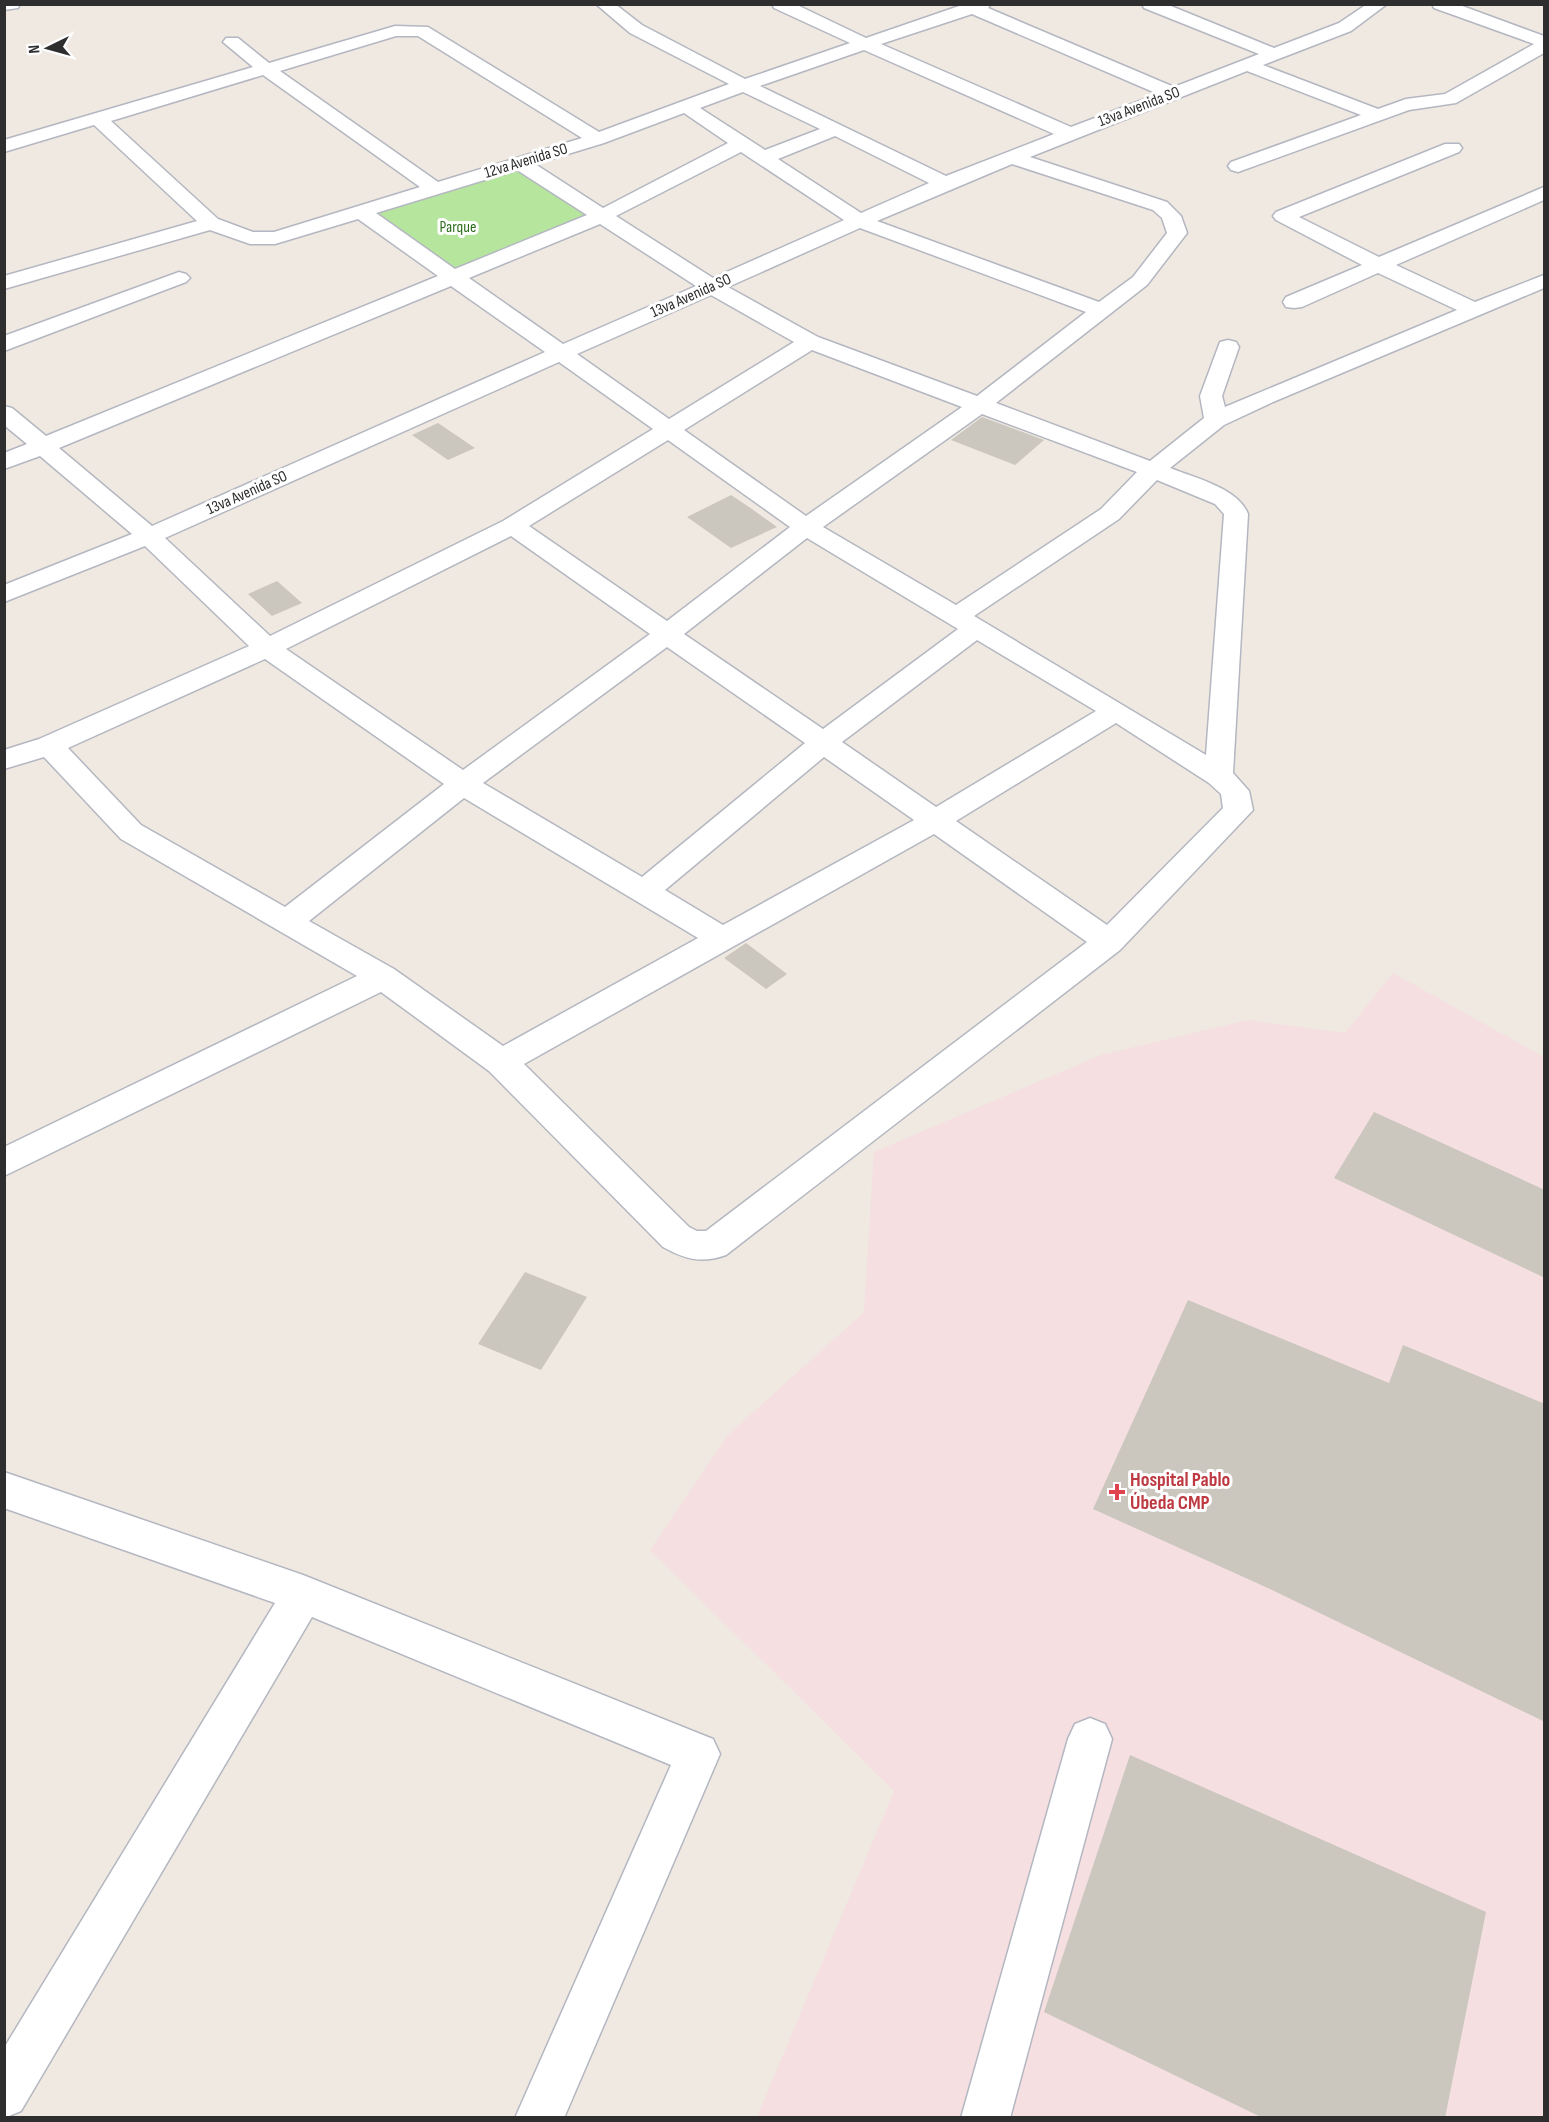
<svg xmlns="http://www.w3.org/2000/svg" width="1549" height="2122" viewBox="0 0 1549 2122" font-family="'Sofia Sans Condensed',sans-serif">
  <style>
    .medical { fill: #f5dfe0 }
    .green { fill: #b6e59e }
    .building { fill: #cbc7bf }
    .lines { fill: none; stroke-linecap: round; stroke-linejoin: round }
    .minor-casing { stroke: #b4b7c1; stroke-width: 3 }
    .minor { fill: #fff; fill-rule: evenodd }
    .health-dot { fill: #e0444e; stroke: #fff; stroke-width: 2 }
    .labels { text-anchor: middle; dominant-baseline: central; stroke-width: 6; stroke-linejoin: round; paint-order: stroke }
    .far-street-label { font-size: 16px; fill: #2e2e2e; stroke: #fff }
    .far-park-label { font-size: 16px; fill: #2c6e1b; stroke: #fff }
    .health-label { font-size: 20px; font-weight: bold; fill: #be3a42; stroke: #fff; text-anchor: start }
  </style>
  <rect width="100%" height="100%" fill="#efe9e1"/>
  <path class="medical" d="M1393,973L1544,1057V2117H757L894,1791L650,1550L728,1435L864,1312L874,1152L1101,1055L1248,1020L1345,1033Z"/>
  <path class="green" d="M519,163L602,216L452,276L361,212Z"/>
  <path class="building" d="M982,417L1044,440L1015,465L951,440Z
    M438,423L475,448L448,460L412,435Z
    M731,495L752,509L777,527L731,548L687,517Z
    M277,581L302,603L272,616L248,594Z
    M746,943L787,974L766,989L724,958Z
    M1374,1112L1545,1190V1278L1334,1178Z
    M525,1272L587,1297L541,1370L478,1344Z
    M1188,1300L1389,1383L1403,1345L1545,1404V1722L1270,1589L1093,1509Z
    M1130,1755L1486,1912L1445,2118H1263L1044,2012Z"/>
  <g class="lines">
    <g class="minor-casing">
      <path id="minor" d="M4,4H20L18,8L4,10Z
        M596,4H615L642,25L745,79L850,43L774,8L772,4H795L866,38L965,4H991L988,8L1174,87L1259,54L1144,8L1142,4H1166L1274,48L1339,23L1367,4H1387L1351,31L1263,65L1378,109L1406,99L1445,94L1534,44L1434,8L1432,4H1457L1544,36V53L1456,103L1409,110L1238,172L1231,170L1228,166L1231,162L1361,115L1247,71L1030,157L1167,202L1181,216L1187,233L1147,285L996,403L1150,461L1204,418L1200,396L1220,342L1228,340L1236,342L1239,347L1222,396L1225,407L1457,310L1378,273L1302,307L1294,308L1286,307L1283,302L1286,297L1362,265L1276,220L1273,216L1276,212L1445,144H1459L1462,148L1459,152L1299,217L1379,257L1544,187V200L1396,265L1475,302L1544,275V288L1273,402L1224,425L1170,468C1195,478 1238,488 1248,514L1233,773L1249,791L1253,810L1120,950L726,1255C701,1264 685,1259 663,1247L489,1071L381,992L4,1176V1147L357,976L121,839L44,757L4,769V750L39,739L249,646L145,546L4,602V585L132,534L40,456L4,469V453L27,444L4,425V406L12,408L46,436L438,276L358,219L275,244H250L210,230L4,289V276L197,221L94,125L4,152V140L253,67L223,42L226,38H238L269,63L395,26L428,27L599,132L729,84L630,33ZM972,14L1158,94L1071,127L881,44ZM396,36H418L582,138L438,182L280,71ZM864,50L1054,134L946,176L760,86ZM263,75L420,187L274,232H253L218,219L111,121ZM743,92L820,129L765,150L700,108ZM684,113L728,143L603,208L535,164L604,143ZM835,136L929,183L861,213L778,159ZM741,152L844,220L713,278L616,216ZM1012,164L1153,210L1162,218L1167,233L1133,277L1099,302L877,221ZM517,170L587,215L455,269L376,213ZM600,224L696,286L563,344L469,278ZM860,228L1086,312L977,396L818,337L728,287ZM451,286L545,352L152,526L59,448ZM711,295L794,342L669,419L577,354ZM812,350L962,407L806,516L684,430ZM559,362L653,429L503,521L270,636L165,538ZM982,414L1137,472L1101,509L956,605L823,527ZM668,440L790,527L667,621L529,526ZM1157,480L1215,504L1224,514L1206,755L974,616L1119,519ZM511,536L650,634L463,770L286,649ZM807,538L958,629L823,729L684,634ZM977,640L1096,711L936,807L842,742ZM667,647L805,743L642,877L483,783ZM265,659L444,784L285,907L141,825L68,748ZM1116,723L1209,783L1221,794L1223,808L1107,925L956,821ZM824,757L914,820L723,925L665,890ZM464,798L698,938L503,1046L394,969L309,921ZM934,834L1087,942L706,1231H697L689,1227L524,1064Z
        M179,272L186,274L190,278L186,282L4,351V336Z
        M4,1472L303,1575L713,1739L720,1754L564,2118H515L671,1765L312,1617L21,2111L4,2118V2048L275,1603L4,1508Z
        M1090,1718L1105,1724L1112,1739L1010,2118H961L1068,1739L1075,1724Z"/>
    </g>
    <use href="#minor" class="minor"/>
  </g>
  <path class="health-dot" d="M1114 1483h6v6h6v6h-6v6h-6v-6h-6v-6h6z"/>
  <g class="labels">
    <g class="far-street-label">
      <text transform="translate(1139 107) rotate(-21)">13va Avenida SO</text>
      <text transform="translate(526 161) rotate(-17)">12va Avenida SO</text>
      <text transform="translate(691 296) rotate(-24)">13va Avenida SO</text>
      <text transform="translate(247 493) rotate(-24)">13va Avenida SO</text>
    </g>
    <g class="far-park-label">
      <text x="458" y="227">Parque</text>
    </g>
    <g class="health-label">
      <text x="1130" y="1480">Hospital Pablo<tspan x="1130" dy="23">Úbeda CMP</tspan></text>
    </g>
  </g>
  <rect width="1549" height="2122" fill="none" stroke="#2e2e2e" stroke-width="12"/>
  <g transform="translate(48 48) rotate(265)" stroke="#ffffff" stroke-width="4.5" paint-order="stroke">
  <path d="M0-4.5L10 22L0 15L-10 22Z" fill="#2e2e2e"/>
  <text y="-9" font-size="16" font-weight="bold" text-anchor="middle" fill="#2e2e2e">N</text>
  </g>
</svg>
